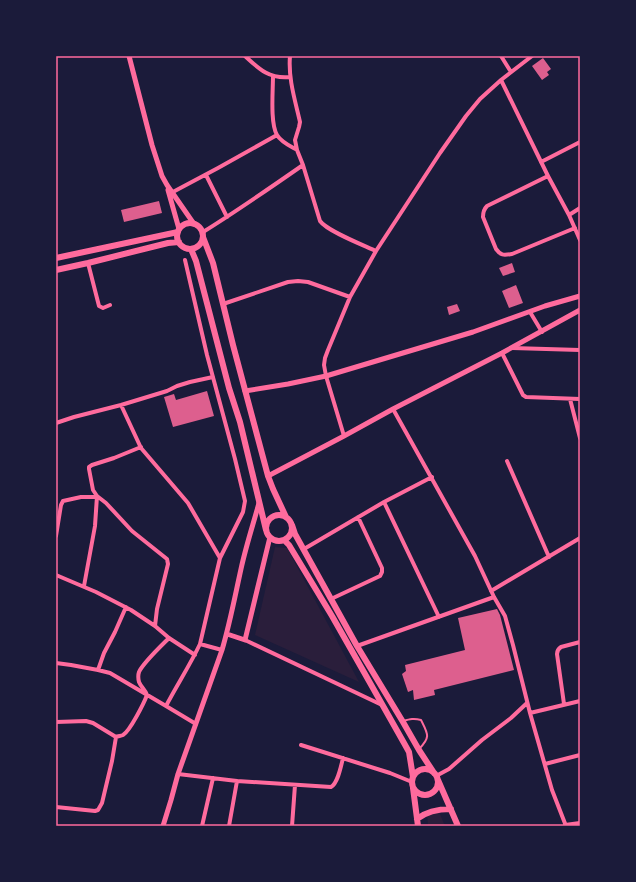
<svg xmlns="http://www.w3.org/2000/svg" width="636" height="882" viewBox="0 0 636 882" font-family="Signika,sans-serif">
  <style>
    .green { fill: #2a1e3b }
    .building { fill: #dd5f8e }
    .lines { fill: none; stroke-linecap: round; stroke-linejoin: round }
    .service { stroke: #ff6b9d; stroke-width: 2 }
    .minor { stroke: #ff6b9d; stroke-width: 4 }
    .tertiary { stroke: #ff6b9d; stroke-width: 5 }
    .primary { stroke: #ff6b9d; stroke-width: 6 }
    .neatline { fill: none; stroke: #ff6b9d; stroke-width: 1.5 }
  </style>
  <rect width="100%" height="100%" fill="#1b1b3a"/>
  <path class="green" d="M275,547L287,548L359,682L255,635Z
    M437,807L445,826H428L427,811Z"/>
  <path class="building" d="M543,58L551,69L547,72L549,75L542,80L532,66Z
    M159,201L162,213L124,222L121,210Z
    M512,263L515,272L503,276L499,268Z
    M516,285L523,303L509,308L502,291Z
    M457,304L460,311L449,315L447,307Z
    M207,391L214,416L173,427L164,397L174,394L176,400Z
    M497,609L500,615L514,670L434,690L435,695L414,700L413,690L408,692L402,674L406,671L405,665L465,650L458,618Z"/>
  <g class="lines">
    <path class="service" d="M403,721C410,719 414,718 421,720C428,734 431,737 419,749"/>
    <path class="minor" d="M245,56C259,69 269,79 290,77
      M290,56C288,78 295,100 300,122L299,127L295,140L297,150L303,165L320,221C327,231 363,245 376,251
      M501,56L511,72
      M273,76C273,91 270,123 277,135C281,142 290,146 297,150
      M501,80L548,176L569,215L580,240
      M541,162L580,142
      M206,175L227,217
      M548,176L487,206C484,209 483,212 483,217L496,249C501,256 504,255 512,254L575,228
      M171,193L218,168L277,135
      M569,215L580,208
      M203,232C237,211 270,188 303,165
      M185,260L207,355L235,459L245,501L243,512L220,558L200,644L222,650
      M88,263L99,306L103,308L110,305
      M223,304L288,282L298,281L308,282L350,297
      M530,312L542,332
      M512,348L580,350
      M502,353L523,395L526,397L580,399
      M570,399L580,438
      M121,405L141,448L188,503L220,558
      M393,409L475,556L494,597L505,616L513,645L530,713L552,790L566,826
      M56,423L74,417L121,405L167,391L177,386L190,382L213,377
      M344,436L326,376L324,365L325,358L328,350L350,297L376,251L440,153L466,116L480,99L501,80L532,56
      M141,447L114,458L92,465L89,467V469L93,490L97,496L106,503L132,531L167,559L168,564L157,609L155,626
      M507,461L549,557
      M384,502L432,477
      M56,536L61,505L63,501L81,497H97
      M304,549L384,502L439,617
      M56,575L96,592L131,610L155,626L169,638L195,655
      M84,586L95,526L97,496
      M491,591L580,538
      M331,599L380,576L382,572V568L358,517
      M245,640L382,705
      M357,646L494,597
      M56,663L71,665L98,670L110,673L166,706L196,724
      M98,670L104,653L115,632L126,607
      M564,704L557,654C557,651 558,649 561,647L580,642
      M166,706C177,685 190,665 200,644
      M530,713L580,701
      M56,722L86,721L93,723L116,737C118,736 121,736 123,735C130,731 144,703 147,695C145,689 141,687 139,682C138,678 138,675 139,672C143,663 161,646 169,638
      M301,745L390,773L412,782
      M545,764L580,755
      M178,774L237,781L331,787C338,783 341,766 343,758
      M436,776L449,769L482,740L511,718L527,703
      M56,807L95,811L98,810L102,803L112,761L116,737
      M565,825L580,823
      M202,826L213,778
      M229,826L237,781
      M292,826L295,785"/>
    <path class="tertiary" d="M129,56L152,145L162,176L167,185L194,224
      M168,190L179,229
      M245,391L288,384L326,376L473,332L545,306L580,296
      M268,476L344,436L393,409L502,353L580,310
      M227,634L245,640L270,537
      M163,826L171,800L178,774L222,650C230,623 235,596 241,569C246,546 253,525 259,503"/>
    <path class="primary" d="M177 236a13 13 0 1 1 26 0a13 13 0 1 1-26 0Z
      M203,237L213,263L233,345L268,476L273,489L286,517
      M191,249L196,261L229,388L240,422L266,530
      M56,258L178,232
      M56,270L88,263L168,243L179,242
      M266 528a13 13 0 1 1 26 0a13 13 0 1 1-26 0Z
      M292,525L295,534L357,646L403,722L419,750L434,773
      M284,540L289,545L332,616L365,674L404,743L409,752L413,777
      M412 782a13 13 0 1 1 26 0a13 13 0 1 1-26 0Z
      M438,780L458,826
      M413,788L418,826
      M417,819C427,811 438,809 451,809"/>
  </g>
  <rect width="636" height="882" fill="none" stroke="#1b1b3a" stroke-width="114"/>
  <rect x="57" y="57" width="522" height="768" class="neatline"/>
</svg>
